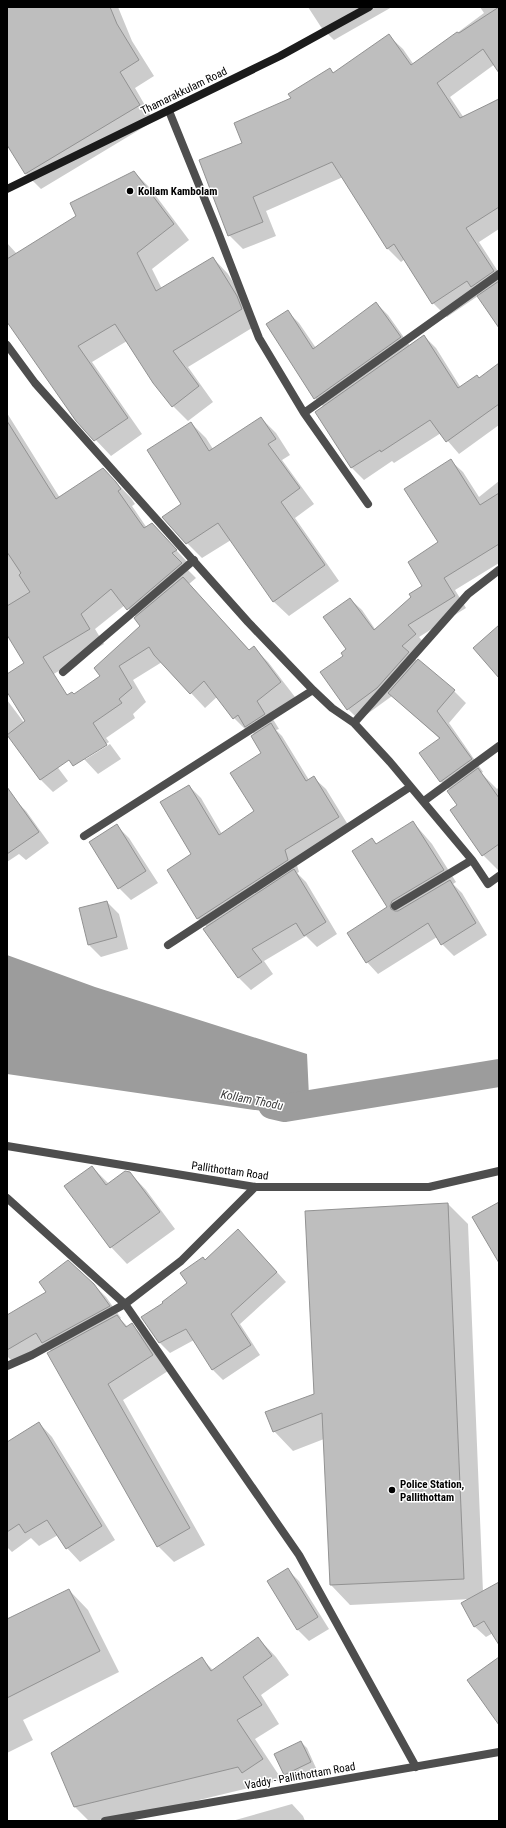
<svg xmlns="http://www.w3.org/2000/svg" width="506" height="1828" viewBox="0 0 506 1828" font-family="'Roboto Condensed',sans-serif">
  <style>
    .water { fill: #9c9c9c }
    .shadow { fill: #0003 }
    .lines { fill: none; stroke-linecap: round; stroke-linejoin: round }
    .canal { stroke: #9c9c9c; stroke-width: 28 }
    .building { fill: #bebebe; stroke: #929292 }
    .minor { stroke: #4e4e4e; stroke-width: 8 }
    .tertiary { stroke: #4e4e4e; stroke-width: 8 }
    .secondary { stroke: #1b1b1b; stroke-width: 8 }
    .poi-dot { fill: #000; stroke: #fff; stroke-width: 1.5 }
    .labels { text-anchor: middle; dominant-baseline: central; stroke-width: 3; stroke-linejoin: round; paint-order: stroke }
    .street-label { font-size: 11px; fill: #000; stroke: #fff }
    .poi-label { font-size: 11px; font-weight: bold; fill: #000; stroke: #fff; text-anchor: start }
    .water-label { font-size: 12px; font-style: italic; fill: #3d3d3d; stroke: #fff }
  </style>
  <rect width="100%" height="100%" fill="#fff"/>
  <path class="water" d="M7,955L95,987L307,1054L310,1118L7,1074Z"/>
  <path class="shadow" d="M7,7H118L132,41L154,76L135,88L154,121L41,189L26,174L7,143Z
    M308,7H392L334,40L321,27Z
    M480,7H499V71L495,64L450,97L464,118L499,98V229L479,242L499,273V326L478,296L447,317L433,303L405,259L401,262L387,248L343,177L266,211L276,236L243,249L229,235L244,143L292,98L330,69L334,74L389,36L403,49L414,65L484,13Z
    M134,172L150,188L189,240L152,269L162,289L213,258L228,274L252,313L257,325L188,367L213,402L188,421L173,406L127,341L92,362L142,434L111,456L77,420L7,321V243L17,254L78,216Z
    M376,303L388,315L410,346L424,336L436,348L461,388L479,379L499,365V425L459,454L441,433L394,463L392,461L364,480L352,468L316,412L324,407L315,398L267,325L287,311L299,323L316,348Z
    M7,413L60,498L103,469L131,498L135,504L132,506L147,528L152,524L190,565L186,568L196,578L189,584L250,651L254,648L268,662L295,697L271,716L279,729L276,730L282,736L309,780L314,778L326,789L350,828L296,862L299,872L297,873L306,882L337,934L317,947L306,936L264,961L273,974L251,990L239,978L205,929L207,927L198,919L168,870L192,855L189,786L201,798L222,834L255,811L262,753L255,735L251,731L249,733L234,718L218,696L205,708L162,662L133,680L146,702L133,714L135,718L106,738L109,742L86,757V759L110,744L121,759L98,774L84,759L52,706L74,695L101,677L142,626L137,618L125,605L95,629L104,644L42,681L7,633Z
    M261,418L276,433L290,455L282,460L314,504L295,518L339,581L289,616L274,602L231,540L202,558L187,543L183,505L191,423L206,438L213,449Z
    M451,461L463,472L479,497L499,481V563L455,590L466,608L419,637L427,646L414,658L454,691L466,703L449,723L483,772L481,773L497,789L499,787V871L483,855L452,810L458,806L450,790L441,782L421,753L440,739L392,696L359,720L348,709L344,656L347,649L350,599L362,610L375,629L424,586L439,543Z
    M7,700L68,781L53,792L41,780L7,733Z
    M15,800L26,811L49,843L26,860L19,854L7,862V806Z
    M413,822L432,844L456,882L453,884L462,893L487,935L454,956L442,944L437,937L378,974L367,962L388,908L372,840L377,844Z
    M117,826L129,838L158,883L131,900L119,888Z
    M107,902L119,914L128,949L101,957L89,945L80,909Z
    M92,1167L109,1184L130,1173L146,1190L175,1229L127,1264L111,1247L66,1186Z
    M448,1204L468,1224L483,1592L499,1583V1643L493,1633L486,1637L474,1626L471,1599L350,1605L331,1585L324,1439L293,1451L274,1431L315,1395Z
    M248,1240L286,1282L240,1324L260,1355L223,1380L213,1370L194,1340L170,1353L160,1343L142,1318L165,1304L188,1283Z
    M94,1285L106,1297L121,1318L120,1319L128,1327L132,1325L147,1340L168,1371L123,1400L205,1545L174,1562L158,1546L52,1352L46,1346L15,1364L7,1356V1316Z
    M39,1423L52,1437L115,1540L80,1562L67,1548L58,1535L39,1546L31,1538L12,1552L7,1547V1443Z
    M287,1569L299,1581L329,1629L309,1641L297,1629Z
    M69,1590L88,1610L119,1672L23,1720L33,1740L7,1753V1620Z
    M258,1638L276,1657L289,1675L261,1695L279,1724L255,1739L282,1780L112,1821H89L75,1807L202,1659L213,1670Z
    M301,1742L307,1748L316,1768L291,1780L285,1774Z
    M292,1804L303,1816L305,1821H232Z"/>
  <g class="lines">
    <path class="canal" d="M272,1105L285,1108L499,1073"/>
  </g>
  <path class="building" d="M7,7H110L117,24L139,60L120,72L140,105L25,174L7,145Z
    M499,7V73L483,49L437,83L460,118L499,99V207L466,228L494,271L471,287L467,281L432,304L394,244L387,249L332,162L253,197L263,222L228,236L199,160L242,143L234,123L291,98L288,94L330,68L333,73L389,34L411,65L457,32L459,33Z
    M134,171L174,224L137,253L156,291L213,257L237,296L242,309L173,351L199,386L172,407L153,383L115,324L78,346L128,418L94,441L76,421L7,322V259L76,216L70,203Z
    M499,281V328L477,296Z
    M376,302L401,337L314,399L266,324L288,310L313,349Z
    M424,335L458,388L477,375L479,378L499,363V404L446,442L430,420L381,452L380,450L351,468L315,412Z
    M261,417L276,439L268,444L300,488L281,502L325,565L273,602L218,523L186,544L162,517L181,504L147,450L191,422L209,451Z
    M7,421L56,499L103,468L116,482L121,489L118,491L144,528L152,523L177,550L172,553L182,563L127,610L111,589L81,614L90,629L43,657L67,695L72,692L74,694L100,676L94,668L140,626L134,618L183,577L249,650L254,646L281,682L257,701L265,714L245,727L238,715L233,719L204,681L190,694L154,655L149,647L119,666L132,688L119,699L122,703L93,723L107,745L73,766L69,760L40,780L7,735L25,721L7,692V674L24,663L7,635V606L30,592L19,575L21,573L7,552Z
    M451,459L480,505L499,493V544L444,578L455,596L408,625L416,634L402,646L409,652L377,688L347,710L320,672L343,656L341,653L346,649L323,617L350,598L374,630L411,597L409,594L422,586L408,562L438,542L404,489Z
    M499,625V678L473,648Z
    M418,659L455,690L437,711L472,759L440,782L419,753L440,738L388,693Z
    M271,723L306,781L314,776L339,817L285,850L288,860L197,919L167,870L191,854L160,802L189,785L219,835L254,811L230,773L261,753L251,736Z
    M478,768L499,798V844L482,856L450,810L457,805L447,791Z
    M7,787L39,832L7,854Z
    M413,821L444,870L392,901L390,906L391,909L395,911H398L450,880L476,923L441,945L428,923L366,963L347,933L387,907L352,851L372,838L376,844Z
    M117,824L146,871L118,889L89,842Z
    M294,869L326,922L304,936L296,923L252,949L262,962L238,978L203,929Z
    M107,901L117,937L88,945L79,908Z
    M92,1166L106,1185L125,1171L130,1172L160,1212L110,1248L64,1186Z
    M499,1202V1263L472,1217Z
    M448,1203L464,1579L330,1585L322,1413L273,1432L265,1412L314,1394L305,1211Z
    M238,1229L277,1272L231,1314L251,1345L212,1370L186,1329L159,1343L141,1317L163,1303L162,1302L187,1283L180,1273L203,1257L205,1260Z
    M68,1260L94,1284L110,1306L42,1343L36,1333L7,1350V1315L46,1292L39,1282Z
    M117,1315L126,1327L132,1323L153,1355L108,1384L190,1528L157,1547L47,1353Z
    M39,1422L102,1526L66,1549L47,1520L25,1533L19,1524L7,1532V1442Z
    M288,1568L318,1617L297,1630L267,1581Z
    M499,1582V1645L484,1621L474,1627L461,1603Z
    M69,1589L100,1651L7,1698V1619Z
    M258,1637L272,1656L243,1677L262,1705L237,1720L263,1759L242,1773L238,1767L74,1807L51,1753L202,1657L211,1671Z
    M499,1657V1725L467,1680Z
    M301,1741L311,1762L284,1775L274,1754Z"/>
  <g class="lines">
    <path class="minor" d="M169,111L218,232L259,338L304,413L499,274
      M7,345L35,383L248,622L313,690L332,708L354,723L390,762L472,860L488,884L499,876
      M304,413L368,504
      M63,672L194,560
      M354,723L468,594L499,570
      M424,801L499,746
      M84,836L313,690
      M395,906L472,860
      M168,945L410,787
      M7,1198L125,1304L299,1555L416,1767
      M7,1366L32,1355L125,1304L181,1261L255,1187
      M105,1821L499,1752"/>
    <path class="tertiary" d="M7,1146L255,1187H429L499,1171"/>
    <path class="secondary" d="M7,189L280,56L369,7"/>
  </g>
  <g class="poi-dot">
    <circle cx="130" cy="191" r="4"/>
    <circle cx="392" cy="1490" r="4"/>
  </g>
  <g class="labels">
    <g class="street-label">
      <text transform="translate(184 91) rotate(-26)">Thamarakkulam Road</text>
      <text transform="translate(230 1171) rotate(8)">Pallithottam Road</text>
      <text transform="translate(300 1776) rotate(-10)">Vaddy - Pallithottam Road</text>
    </g>
    <g class="poi-label">
      <text x="138" y="191">Kollam Kambolam</text>
      <text x="400" y="1484">Police Station,<tspan x="400" dy="13">Pallithottam</tspan></text>
    </g>
    <g class="water-label">
      <text transform="translate(252 1100) rotate(11)">Kollam Thodu</text>
    </g>
  </g>
  <rect width="506" height="1828" fill="none" stroke="#000000" stroke-width="16"/>
</svg>
